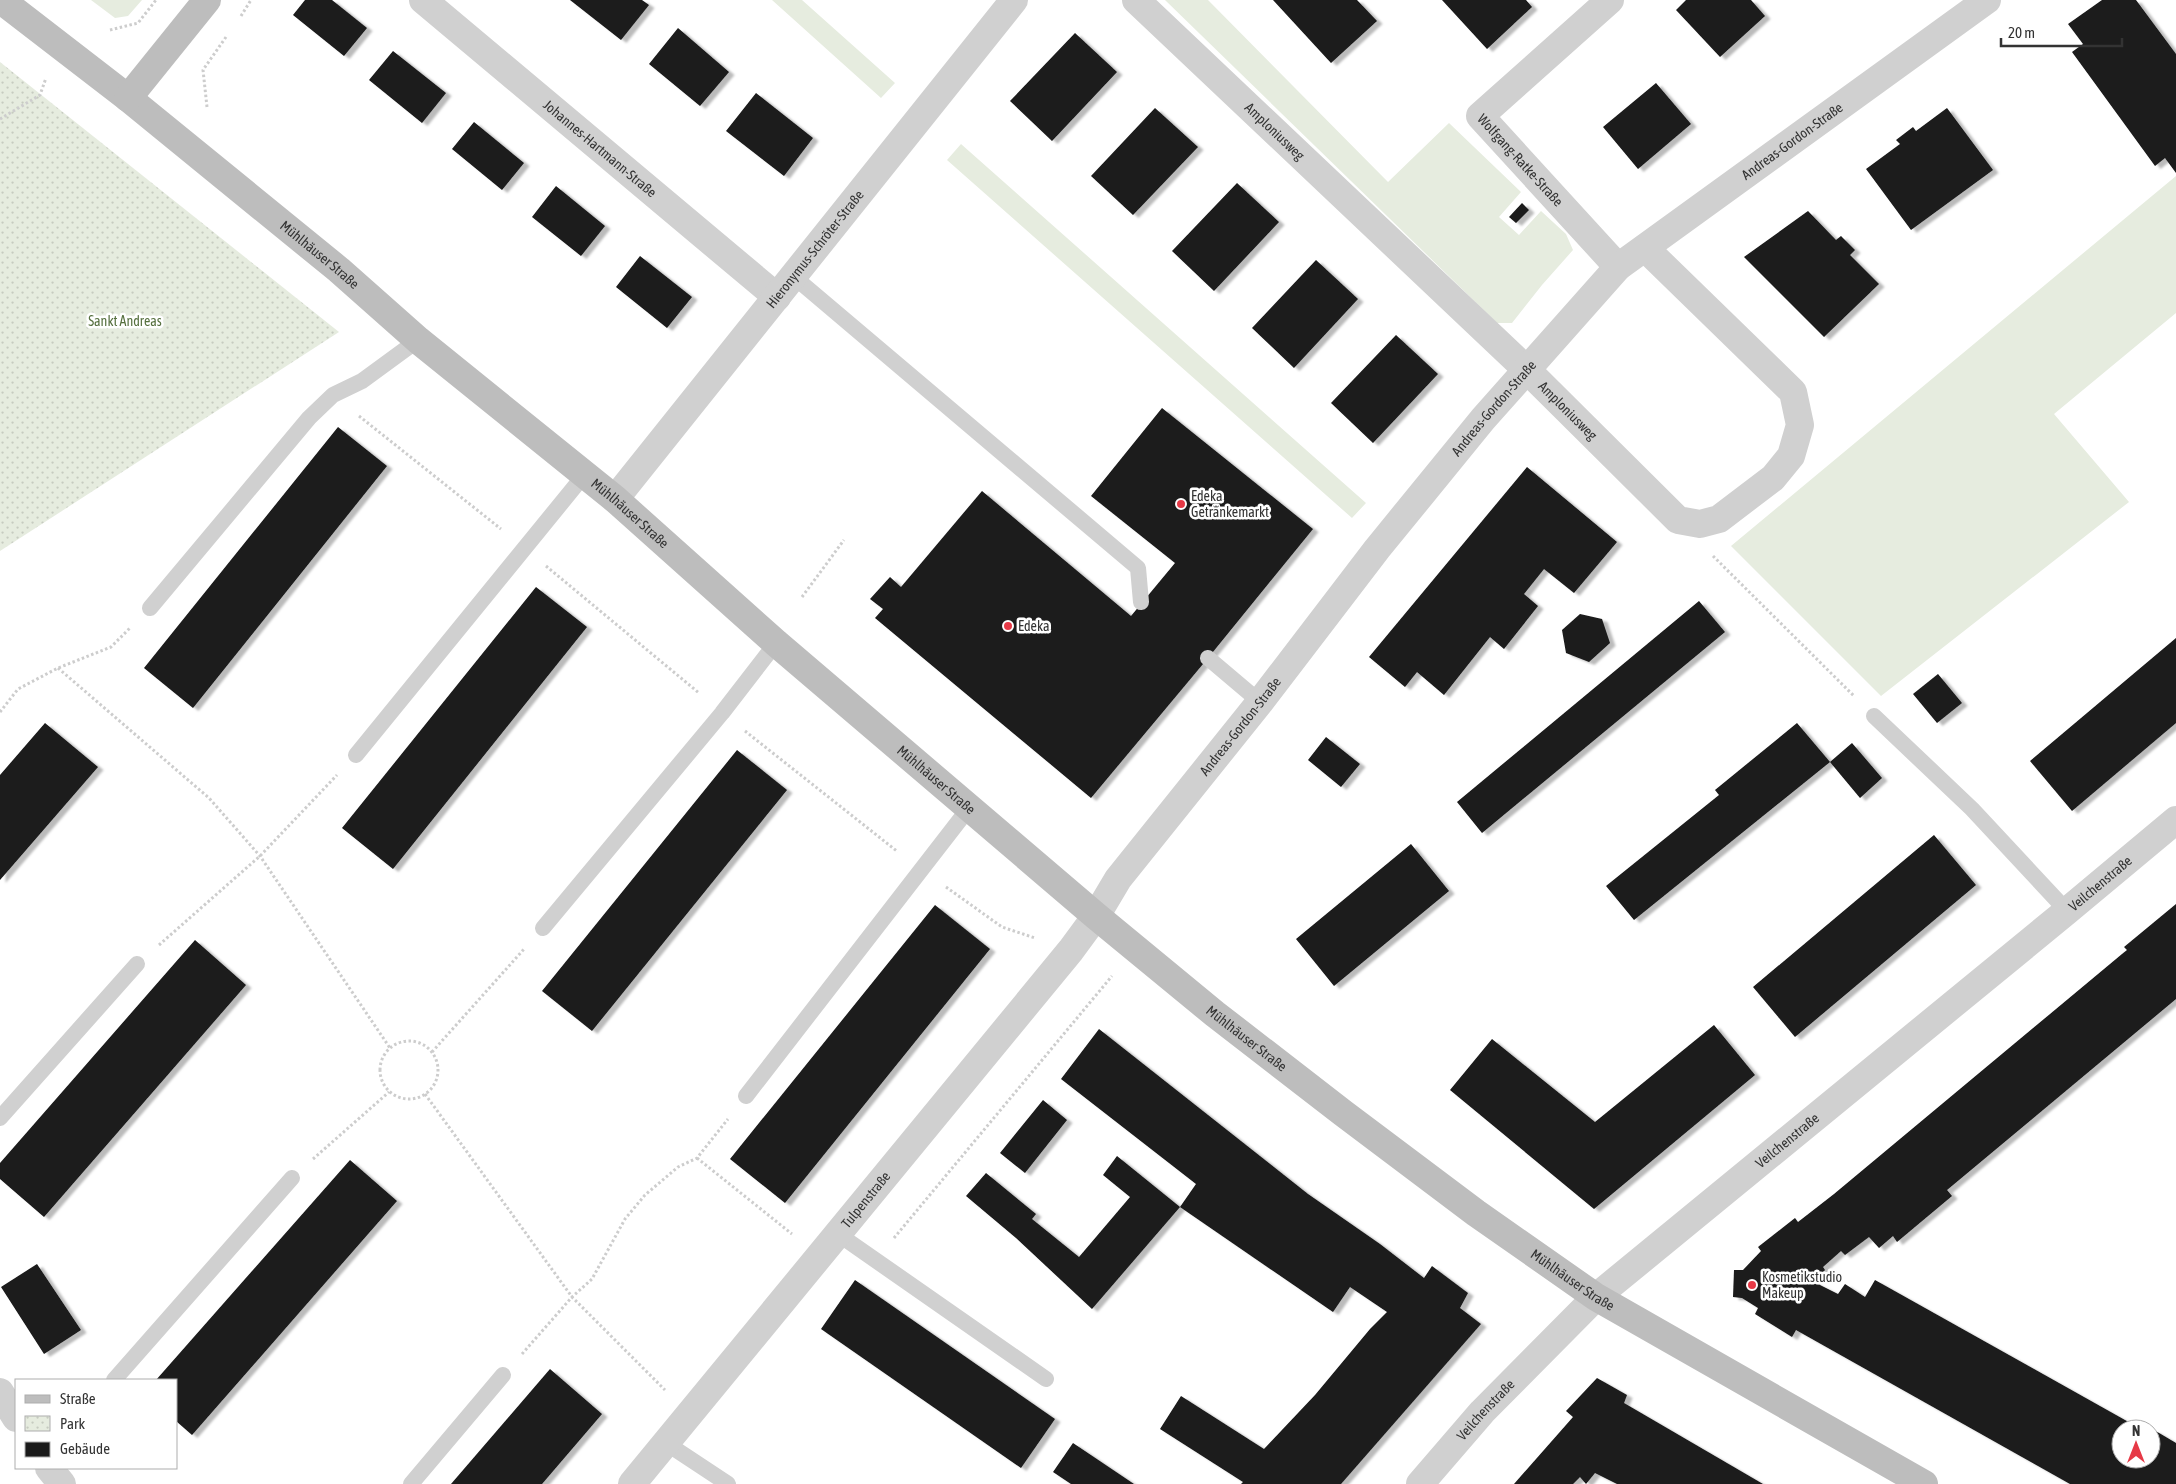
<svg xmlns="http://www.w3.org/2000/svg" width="2176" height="1484" viewBox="0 0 2176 1484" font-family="'Asap Condensed',sans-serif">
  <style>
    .grass { fill: #e6ecdf }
    .park { fill: url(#park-dots) }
    .building { fill: #1a1a1a; filter: url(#shadow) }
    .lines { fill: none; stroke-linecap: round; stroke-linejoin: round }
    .path { stroke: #cdcdcd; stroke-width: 3; stroke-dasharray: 2.5 2.5; stroke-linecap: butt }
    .lane { stroke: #d0d0d0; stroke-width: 16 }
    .street { stroke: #d0d0d0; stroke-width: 28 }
    .secondary { stroke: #bdbdbd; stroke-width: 28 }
    .poi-dot { fill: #e63946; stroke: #fff; stroke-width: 2 }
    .labels { text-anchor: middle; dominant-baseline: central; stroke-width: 5; stroke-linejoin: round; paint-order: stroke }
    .street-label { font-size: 14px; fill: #333; stroke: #fff }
    .park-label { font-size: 14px; fill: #56703f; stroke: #fff }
    .poi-label { font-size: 14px; fill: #333; stroke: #fff; text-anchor: start }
  </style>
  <defs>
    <pattern id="park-dots" width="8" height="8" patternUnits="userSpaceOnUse" patternTransform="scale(1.25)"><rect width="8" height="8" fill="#e6ecdf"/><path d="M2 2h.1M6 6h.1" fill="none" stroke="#c6cbc0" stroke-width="1.8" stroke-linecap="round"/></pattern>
    <filter id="shadow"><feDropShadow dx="5.5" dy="3" stdDeviation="1" flood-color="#0004"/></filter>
  </defs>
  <rect width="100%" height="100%" fill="#fff"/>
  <path class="grass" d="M91,0H142L128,16L115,18Z
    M772,0H802L895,83L881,98Z
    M1165,0H1208L1388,182L1449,123L1521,192L1499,217L1519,235L1541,211L1566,234L1573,250L1542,285L1512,323H1497Z
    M961,144L1366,503L1352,518L947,160Z
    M2176,176V313L2054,414L2129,502L1881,696L1731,546Z"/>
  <path class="park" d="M0,62L339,332L0,551Z"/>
  <path class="building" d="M305,0H332L367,28L344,56L293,15Z
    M570,0H642L649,5L621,40Z
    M1273,0H1357L1377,21L1331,63Z
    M1442,0H1526L1532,7L1487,49Z
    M1686,0H1751L1765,16L1720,57L1676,10Z
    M2102,0H2136L2176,54V173L2165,158L2155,166L2072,52L2083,44L2068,24Z
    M678,28L729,72L700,106L649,64Z
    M1075,33L1117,72L1052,141L1010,101Z
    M393,51L446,93L422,123L369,80Z
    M1656,83L1691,124L1638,169L1603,127Z
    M756,93L813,138L784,176L726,131Z
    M1155,108L1198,147L1133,215L1091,176Z
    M1947,108L1993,170L1911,230L1866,169L1900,144L1896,140L1913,127L1916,131Z
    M474,122L524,163L502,190L452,149Z
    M1237,183L1279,222L1214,291L1172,251Z
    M556,186L605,226L581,256L532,217Z
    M1522,203L1529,210L1516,223L1509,217Z
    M1808,211L1836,240L1841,236L1855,250L1850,255L1879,284L1824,337L1744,257Z
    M640,256L692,297L667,328L616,287Z
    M1316,260L1358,299L1294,368L1252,328Z
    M1396,335L1438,374L1373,443L1331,403Z
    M1162,408L1313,529L1208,658L1091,798L875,618L883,609L870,599L890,577L901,587L982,491L1131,616L1175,563L1091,496Z
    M338,427L387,466L193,708L144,668Z
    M1527,467L1617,542L1574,593L1544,569L1524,594L1538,606L1504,649L1490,637L1444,695L1417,672L1405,687L1369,657Z
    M536,587L587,627L393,869L342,828Z
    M1699,601L1725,632L1482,833L1457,802Z
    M1580,614L1602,619L1610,643L1589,662L1566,653L1562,630Z
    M2176,638V723L2072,811L2030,761Z
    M1938,674L1962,703L1937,723L1913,694Z
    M45,723L98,767L0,880V775Z
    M1797,723L1830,762L1852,743L1882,778L1860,798L1830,762L1634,920L1606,886L1719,795L1715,790Z
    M1326,737L1360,764L1341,787L1308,760Z
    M737,750L787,790L592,1031L542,991Z
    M1934,835L1976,885L1795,1037L1753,987Z
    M1411,844L1449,891L1334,986L1296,939Z
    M2176,904V999L1947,1190L1952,1196L1897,1242L1893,1236L1879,1248L1869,1237L1845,1255L1841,1251L1823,1267L1825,1270L1814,1282L1838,1294L1845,1284L1865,1297L1875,1280L2141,1429H2121V1459H2151V1433L2154,1430L2176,1443V1484H2070L1796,1330L1792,1337L1755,1314L1758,1308L1742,1298L1733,1297L1734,1270H1743L1761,1251L1758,1247L1795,1218L1798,1222L1834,1194L2122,954L2127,950L2124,947Z
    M935,905L990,949L785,1203L730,1159Z
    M195,940L246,985L44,1217L0,1179V1163Z
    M1714,1025L1755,1075L1594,1209L1450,1090L1492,1039L1595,1122Z
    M1099,1029L1308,1194L1380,1244L1424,1278L1432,1266L1468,1293L1460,1308L1481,1324L1341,1484H1241L1243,1482L1160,1429L1181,1396L1264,1449L1315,1395L1370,1329L1387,1312L1350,1287L1333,1312L1180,1207L1196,1184L1061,1079Z
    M1043,1100L1067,1120L1025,1173L1000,1153Z
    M1117,1156L1180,1207L1092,1309L1016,1238L966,1196L986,1173L1036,1214L1032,1219L1079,1257L1130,1197L1103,1175Z
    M350,1160L397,1201L192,1435L176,1421V1380H156Z
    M37,1264L81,1330L44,1354L1,1287Z
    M855,1280L1055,1419L1021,1468L821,1329Z
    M550,1369L602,1414L542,1484H451Z
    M1597,1378L1627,1395L1624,1403L1763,1484H1617L1595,1473L1586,1484L1580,1477L1573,1484H1514L1573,1417L1566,1411Z
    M1073,1443L1134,1484H1071L1053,1472Z"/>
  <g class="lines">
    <path class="path" d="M241,16L251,0
      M110,30L138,23L156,0
      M207,107L203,70L226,37
      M0,119L40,95L46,78
      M359,416L501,529
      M1713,556L1854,696
      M546,566L699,693
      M802,597L844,540
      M58,668L209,798L260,856L390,1048
      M0,712L18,689L58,668L111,647L130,628
      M745,731L898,852
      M946,887L1002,927L1035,938
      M159,945L260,856L337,775
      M380 1070a29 29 0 1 1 58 0a29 29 0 1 1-58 0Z
      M432,1052L525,948
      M425,1094L572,1297L665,1390
      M697,1158L792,1234
      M313,1159L389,1092
      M894,1238L1112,976
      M522,1354L572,1297L592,1279L625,1219L645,1195L678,1167L697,1158L728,1119"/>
    <path class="lane" d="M793,276L1138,568L1141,602
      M150,608L309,418L333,395L362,381L418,340
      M1208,658L1260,702
      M1874,716L1972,809L2067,911
      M356,755L585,474
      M543,928L722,713L776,643
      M746,1096L969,808
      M0,1118L137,964
      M838,1234L1046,1379
      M114,1380L292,1178
      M666,1443L728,1484
      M411,1484L503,1375"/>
    <g class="street">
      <path id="s1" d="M423,0L777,297"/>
      <path id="s2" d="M1136,0L1527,370L1678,520L1700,524L1719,519L1773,478L1791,456L1800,425L1793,392L1645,248"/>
      <path id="s3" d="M1610,0L1480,116L1618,267"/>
      <path id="s4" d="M615,499L1014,0"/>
      <path d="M0,1392L16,1418"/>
      <path d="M49,1468L62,1484"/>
      <path id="s5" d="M632,1484L1071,950L1096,916L1118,879L1260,702L1377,549L1483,419L1618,267L1987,0"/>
      <path id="s6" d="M1420,1484L1482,1412L1596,1297L2067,911L2176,820"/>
    </g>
    <g class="secondary">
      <path id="s7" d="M1,0L128,98L339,270L418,340L615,499L776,643L1096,916L1215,1014L1343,1113L1476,1213L1596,1297L1924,1484"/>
      <path d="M128,98L207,0"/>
    </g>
  </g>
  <g class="poi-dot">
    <circle cx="1181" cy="504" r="5"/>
    <circle cx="1008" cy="626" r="5"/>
    <circle cx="1752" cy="1285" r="5"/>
  </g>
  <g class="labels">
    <g class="street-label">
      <text stroke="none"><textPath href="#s2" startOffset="191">Amploniusweg</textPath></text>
      <text stroke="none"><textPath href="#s5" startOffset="1782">Andreas-Gordon-Straße</textPath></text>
      <text stroke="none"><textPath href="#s1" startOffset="231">Johannes-Hartmann-Straße</textPath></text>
      <text stroke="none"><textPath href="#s3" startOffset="234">Wolfgang-Ratke-Straße</textPath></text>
      <text stroke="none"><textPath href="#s4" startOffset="320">Hieronymus-Schröter-Straße</textPath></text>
      <text stroke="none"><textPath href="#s7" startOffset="408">Mühlhäuser Straße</textPath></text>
      <text stroke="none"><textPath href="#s5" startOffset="1379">Andreas-Gordon-Straße</textPath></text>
      <text stroke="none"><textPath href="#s2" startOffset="596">Amploniusweg</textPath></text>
      <text stroke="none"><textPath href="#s7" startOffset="812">Mühlhäuser Straße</textPath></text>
      <text stroke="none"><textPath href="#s5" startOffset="972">Andreas-Gordon-Straße</textPath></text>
      <text stroke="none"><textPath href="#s7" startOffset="1218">Mühlhäuser Straße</textPath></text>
      <text stroke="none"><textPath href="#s6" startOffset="909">Veilchenstraße</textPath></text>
      <text stroke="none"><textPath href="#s7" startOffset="1622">Mühlhäuser Straße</textPath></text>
      <text stroke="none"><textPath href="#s6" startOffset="504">Veilchenstraße</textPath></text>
      <text stroke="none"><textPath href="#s5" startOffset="368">Tulpenstraße</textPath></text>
      <text stroke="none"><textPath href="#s7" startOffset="2028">Mühlhäuser Straße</textPath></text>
      <text stroke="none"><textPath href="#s6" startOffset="99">Veilchenstraße</textPath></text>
    </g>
    <g class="park-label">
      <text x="125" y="321">Sankt Andreas</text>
    </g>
    <g class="poi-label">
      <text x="1191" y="496">Edeka<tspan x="1191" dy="16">Getränkemarkt</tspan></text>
      <text x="1018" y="626">Edeka</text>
      <text x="1762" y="1277">Kosmetikstudio<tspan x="1762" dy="16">Makeup</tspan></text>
    </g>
  </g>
  <rect x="15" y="1379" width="162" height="90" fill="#ffffff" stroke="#adadad"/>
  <rect x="25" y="1395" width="25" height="8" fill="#bdbdbd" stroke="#adadad"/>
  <text x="60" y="1404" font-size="15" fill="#333333">Straße</text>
  <rect x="25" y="1416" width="25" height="15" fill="url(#park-dots)" stroke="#adadad"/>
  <text x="60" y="1429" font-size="15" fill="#333333">Park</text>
  <rect x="25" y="1442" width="25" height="15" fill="#1a1a1a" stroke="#adadad"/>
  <text x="60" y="1454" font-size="15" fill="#333333">Gebäude</text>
  <g transform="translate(2136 1444)"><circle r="24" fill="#ffffff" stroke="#adadad"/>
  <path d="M0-4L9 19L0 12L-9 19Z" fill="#e63946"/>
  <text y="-8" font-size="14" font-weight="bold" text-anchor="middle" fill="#333333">N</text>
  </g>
  <path d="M2001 38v8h121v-8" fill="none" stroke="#333333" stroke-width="2.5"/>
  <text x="2008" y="38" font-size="15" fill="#333333" stroke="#ffffff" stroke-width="4" paint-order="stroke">20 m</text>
</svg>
